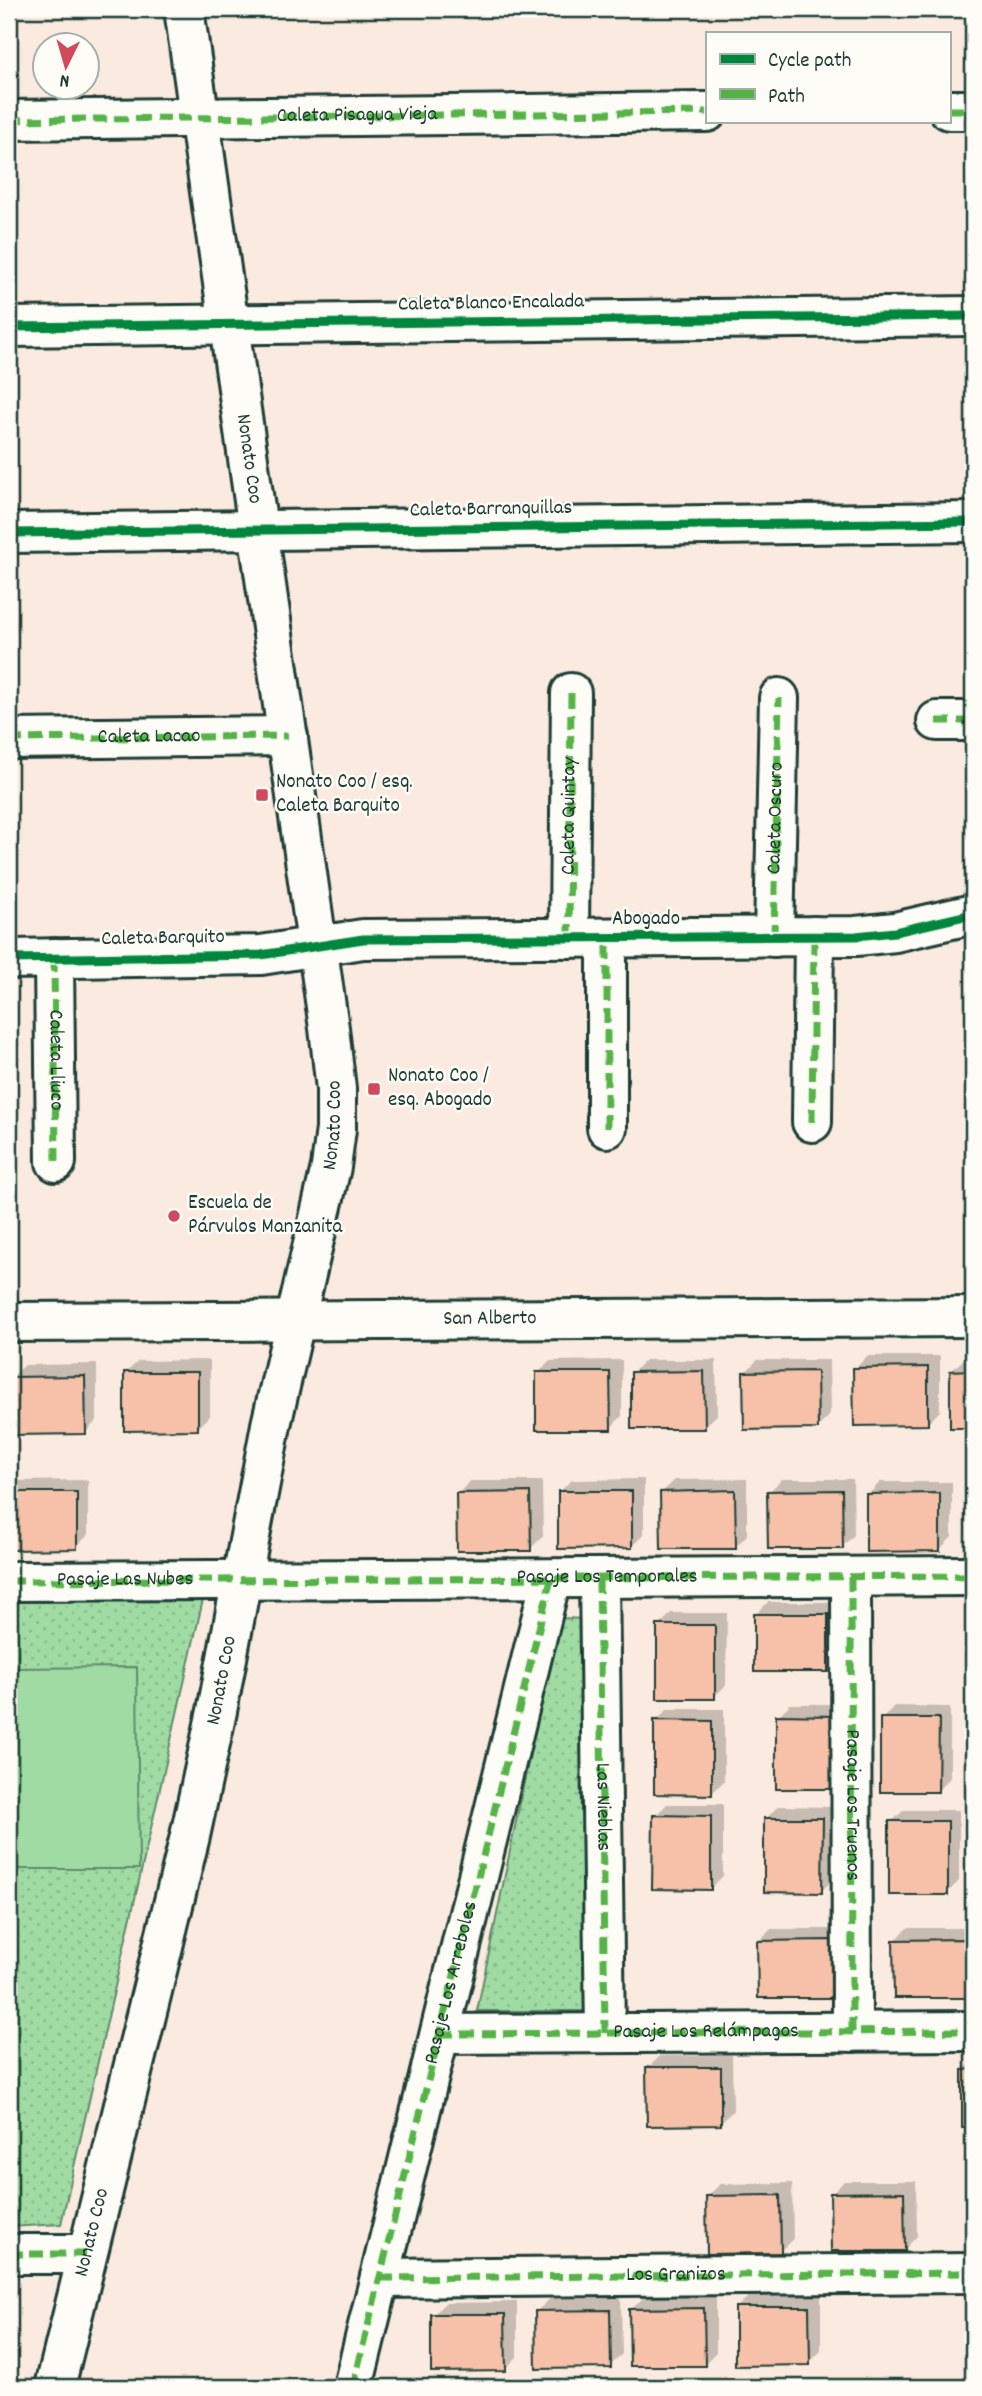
<svg xmlns="http://www.w3.org/2000/svg" width="982" height="2396" viewBox="0 0 982 2396" font-family="Dekko,sans-serif">
  <style>
    .grass { fill: url(#grass-dots); stroke: #5f8c6b; stroke-width: 2 }
    .garden { fill: #9fdba2; stroke: #5f8c6b; stroke-width: 2 }
    .shadow { fill: #0003 }
    .building { fill: #f6c1a8; stroke: #1f3d34; stroke-width: 2 }
    .lines { fill: none; stroke-linecap: round; stroke-linejoin: round }
    .minor-casing { stroke: #1f3d34; stroke-width: 44 }
    .major-casing { stroke: #1f3d34; stroke-width: 44 }
    .minor { stroke: #fdfcf7; stroke-width: 38 }
    .major { stroke: #fdfcf7; stroke-width: 38 }
    .quiet { stroke: #55b346; stroke-width: 7; stroke-dasharray: 14 7; stroke-linecap: butt }
    .cycleway-casing { stroke: #fdfcf7; stroke-width: 13 }
    .cycleway { stroke: #00873e; stroke-width: 9 }
    .poi-dot { fill: #d1495b; stroke: #fdfcf7; stroke-width: 2.5 }
    .labels { text-anchor: middle; dominant-baseline: central; stroke-width: 5; stroke-linejoin: round; paint-order: stroke }
    .street-label { font-size: 21px; fill: #1f3d34; stroke: #fdfcf7 }
    .poi-label { font-size: 21px; fill: #1f3d34; stroke: #fdfcf7; text-anchor: start }
  </style>
  <defs>
    <pattern id="grass-dots" width="8" height="8" patternUnits="userSpaceOnUse" patternTransform="scale(1.75)"><rect width="8" height="8" fill="#9fdba2"/><path d="M2 2h.1M6 6h.1" fill="none" stroke="#88bd8c" stroke-width="1.8" stroke-linecap="round"/></pattern>
  </defs>
  <rect width="100%" height="100%" fill="#fbeadf"/>
  <filter id="ink" filterUnits="userSpaceOnUse"><feTurbulence type="fractalNoise" baseFrequency=".0143" numOctaves="2"/><feDisplacementMap in="SourceGraphic" scale="14" xChannelSelector="R" yChannelSelector="G"/><feConvolveMatrix kernelMatrix="1 2 1 2 8 2 1 2 1" color-interpolation-filters="sRGB"/></filter>
  <g filter="url(#ink)">
    <path class="grass" d="M204,1595L61,2224L9,2227V1596Z
      M558,1618L588,1619L590,2011H477Z"/>
    <path class="garden" d="M137,1667L139,1869H9V1668Z"/>
    <path class="shadow" d="M867,1356H940V1411L928,1423L855,1369Z
      M964,1359H973V1426L952,1427L951,1371Z
      M210,1360V1416L198,1428L126,1373L138,1361Z
      M622,1360V1416L610,1428L538,1373L550,1361Z
      M645,1360H716L717,1415L704,1427L632,1373Z
      M757,1360H829L830,1415L817,1428L745,1373Z
      M97,1364V1420L85,1433L12,1377L25,1365Z
      M644,1479V1534L632,1546L559,1492L572,1480Z
      M747,1479V1535L735,1547L662,1492L675,1480Z
      M782,1479H853L854,1535L842,1547L769,1492Z
      M88,1480V1535L76,1547L9,1548V1488L16,1481Z
      M470,1481H542L543,1536L530,1549L458,1494Z
      M880,1482H952V1537L940,1549L868,1495Z
      M768,1602H840V1658L828,1670L755,1615Z
      M671,1613H727L726,1685L714,1697L659,1626Z
      M790,1704H846V1775L778,1716Z
      M894,1706L950,1707V1778L938,1790L882,1719Z
      M668,1709H724V1781L712,1793L656,1721Z
      M667,1804H723V1876L710,1888L655,1816Z
      M778,1806L834,1807V1879L821,1891L766,1819Z
      M904,1810H959V1881L947,1893L891,1822Z
      M907,1928H973V1990L968,1996L895,1941Z
      M771,1929H843V1984L831,1996L758,1942Z
      M732,2055L733,2111L720,2123L648,2068L660,2056Z
      M973,2060V2126H964L963,2070Z
      M844,2181H916L917,2236L905,2249L832,2194Z
      M792,2183L793,2239L780,2251L708,2196L720,2184Z
      M821,2295V2351L809,2363L736,2308L749,2296Z
      M644,2297H716V2352L704,2364L631,2310Z
      M621,2298L622,2354L610,2366L537,2311L550,2299Z
      M517,2302V2357L505,2369L433,2315L445,2303Z"/>
    <path class="building" d="M928,1367V1425L854,1426L853,1368Z
      M973,1370V1428H950V1371Z
      M704,1371L705,1429H631V1372Z
      M817,1371L818,1429L744,1430L743,1372Z
      M124,1372H198V1430L124,1431Z
      M536,1372H610L611,1430H536Z
      M85,1376L86,1434L11,1435V1377Z
      M735,1490L736,1549H661L660,1492Z
      M842,1490L843,1549H768L767,1491Z
      M558,1491H632V1548L558,1549Z
      M9,1492H77V1549L9,1550Z
      M530,1492L531,1551H457L456,1493Z
      M940,1493V1551L866,1552V1494Z
      M754,1614H828V1672H754Z
      M657,1625H715V1699H657Z
      M776,1715L835,1716L834,1789H776Z
      M880,1718H939L938,1792H880Z
      M654,1720L712,1721V1795L654,1794Z
      M653,1815L711,1816V1890L652,1889Z
      M764,1818H823L822,1893L764,1892Z
      M889,1821H948V1895H889Z
      M968,1939V1998H894L893,1940Z
      M831,1940L832,1998H758L757,1941Z
      M646,2067H721V2125L647,2126Z
      M973,2069V2128H962V2070Z
      M904,2192L905,2251H831L830,2193Z
      M780,2195L781,2253L707,2254L706,2196Z
      M735,2307H809L810,2365L735,2366Z
      M704,2308L705,2366H630L629,2309Z
      M610,2310L611,2368L536,2369L535,2311Z
      M431,2314H505L506,2371L431,2372Z"/>
    <g class="lines">
      <g class="minor-casing">
        <g id="minor">
          <path d="M949,110H973"/>
          <path d="M9,120L707,112"/>
          <path d="M9,327L973,316"/>
          <path d="M9,533L973,522"/>
          <path d="M937,721H973"/>
          <path d="M9,739L288,736"/>
          <path d="M774,937L779,698"/>
          <path d="M569,938L571,693"/>
          <path id="s1" d="M54,958L56,1162"/>
          <path d="M9,959L261,955L363,939L856,936L895,932L973,914"/>
          <path d="M812,1122L814,936"/>
          <path d="M607,1128V938"/>
          <path id="s2" d="M9,1322L973,1317"/>
          <path d="M851,1577L852,2032"/>
          <path d="M599,1579L605,2033"/>
          <path id="s3" d="M9,1581L973,1576"/>
          <path id="s4" d="M440,2034L973,2031"/>
          <path d="M9,2254H86"/>
          <path id="s5" d="M380,2278L973,2273"/>
          <path id="s6" d="M353,2387L551,1579"/>
        </g>
      </g>
      <g class="major-casing">
        <g id="major">
          <path id="s7" d="M55,2387L190,1836L217,1711L271,1425L331,1167L336,1129V1089L329,1028L184,9"/>
        </g>
      </g>
      <use href="#minor" class="minor"/>
      <use href="#major" class="major"/>
      <g class="quiet">
        <path d="M949,110H973"/>
        <path id="s8" d="M9,120L707,112"/>
        <path d="M937,721H973"/>
        <path id="s9" d="M9,739L288,736"/>
        <path id="s10" d="M774,937L779,698"/>
        <path id="s11" d="M569,938L571,693"/>
        <path d="M54,958L56,1162"/>
        <path d="M812,1122L814,936"/>
        <path d="M607,1128V938"/>
        <path id="s12" d="M851,1577L852,2032"/>
        <path id="s13" d="M599,1579L605,2033"/>
        <path d="M9,1581L973,1576"/>
        <path d="M440,2034L973,2031"/>
        <path d="M9,2254H86"/>
        <path d="M380,2278L973,2273"/>
        <path d="M353,2387L551,1579"/>
      </g>
      <g class="cycleway-casing">
        <path id="cycleway" d="M9,327L973,316
          M9,533L973,522
          M9,959L261,955L363,939L856,936L895,932L973,914"/>
      </g>
      <use href="#cycleway" class="cycleway"/>
    </g>
  </g>
  <g class="poi-dot">
    <rect x="255" y="788" width="14" height="14" rx="3.5"/>
    <rect x="367" y="1082" width="14" height="14" rx="3.5"/>
    <circle cx="174" cy="1216" r="7"/>
  </g>
  <g class="labels">
    <g class="street-label">
      <text stroke="none"><textPath href="#s8" startOffset="348">Caleta Pisagua Vieja</textPath></text>
      <text transform="translate(491 304) rotate(-1)">Caleta Blanco Encalada</text>
      <text transform="translate(248 459) rotate(82)">Nonato Coo</text>
      <text transform="translate(491 510) rotate(-1)">Caleta Barranquillas</text>
      <text stroke="none"><textPath href="#s9" startOffset="140">Caleta Lacao</textPath></text>
      <text stroke="none"><textPath href="#s11" startOffset="122">Caleta Quintay</textPath></text>
      <text stroke="none"><textPath href="#s10" startOffset="119">Caleta Oscuro</textPath></text>
      <text x="646" y="920">Abogado</text>
      <text transform="translate(163 939) rotate(-1)">Caleta Barquito</text>
      <text stroke="none"><textPath href="#s1" startOffset="102">Caleta Lliuco</textPath></text>
      <text stroke="none"><textPath href="#s7" startOffset="1293">Nonato Coo</textPath></text>
      <text stroke="none"><textPath href="#s2" startOffset="481">San Alberto</textPath></text>
      <text stroke="none"><textPath href="#s3" startOffset="598">Pasaje Los Temporales</textPath></text>
      <text stroke="none"><textPath href="#s3" startOffset="116">Pasaje Las Nubes</textPath></text>
      <text stroke="none"><textPath href="#s7" startOffset="726">Nonato Coo</textPath></text>
      <text stroke="none"><textPath href="#s12" startOffset="228">Pasaje Los Truenos</textPath></text>
      <text stroke="none"><textPath href="#s13" startOffset="228">Las Nieblas</textPath></text>
      <text stroke="none"><textPath href="#s6" startOffset="416">Pasaje Los Arreboles</textPath></text>
      <text stroke="none"><textPath href="#s4" startOffset="266">Pasaje Los Relámpagos</textPath></text>
      <text stroke="none"><textPath href="#s7" startOffset="159">Nonato Coo</textPath></text>
      <text stroke="none"><textPath href="#s5" startOffset="296">Los Granizos</textPath></text>
    </g>
    <g class="poi-label">
      <text x="276" y="783">Nonato Coo / esq.<tspan x="276" dy="24">Caleta Barquito</tspan></text>
      <text x="388" y="1077">Nonato Coo /<tspan x="388" dy="24">esq. Abogado</tspan></text>
      <text x="188" y="1204">Escuela de<tspan x="188" dy="24">Párvulos Manzanita</tspan></text>
    </g>
  </g>
  <rect width="982" height="2396" fill="none" stroke="#fdfcf7" stroke-width="35"/>
  <rect x="18" y="18" width="947" height="2361" fill="none" stroke="#1f3d34" stroke-width="2.5" filter="url(#ink)"/>
  <rect x="706" y="32" width="245" height="91" fill="#fdfcf7" stroke="#a4b0a9" stroke-width="2"/>
  <rect x="720" y="54" width="35" height="10" fill="#00873e" stroke="#a4b0a9" stroke-width="2"/>
  <text x="768" y="66" font-size="21" fill="#1f3d34">Cycle path</text>
  <rect x="720" y="89" width="35" height="10" fill="#55b346" stroke="#a4b0a9" stroke-width="2"/>
  <text x="768" y="102" font-size="21" fill="#1f3d34">Path</text>
  <g transform="translate(66 66) rotate(185)"><circle r="33" fill="#fdfcf7" stroke="#a4b0a9" stroke-width="2"/>
  <path d="M0-5L12 26L0 18L-12 26Z" fill="#d1495b"/>
  <text y="-10" font-size="19" font-weight="bold" text-anchor="middle" fill="#1f3d34">N</text>
  </g>
</svg>
